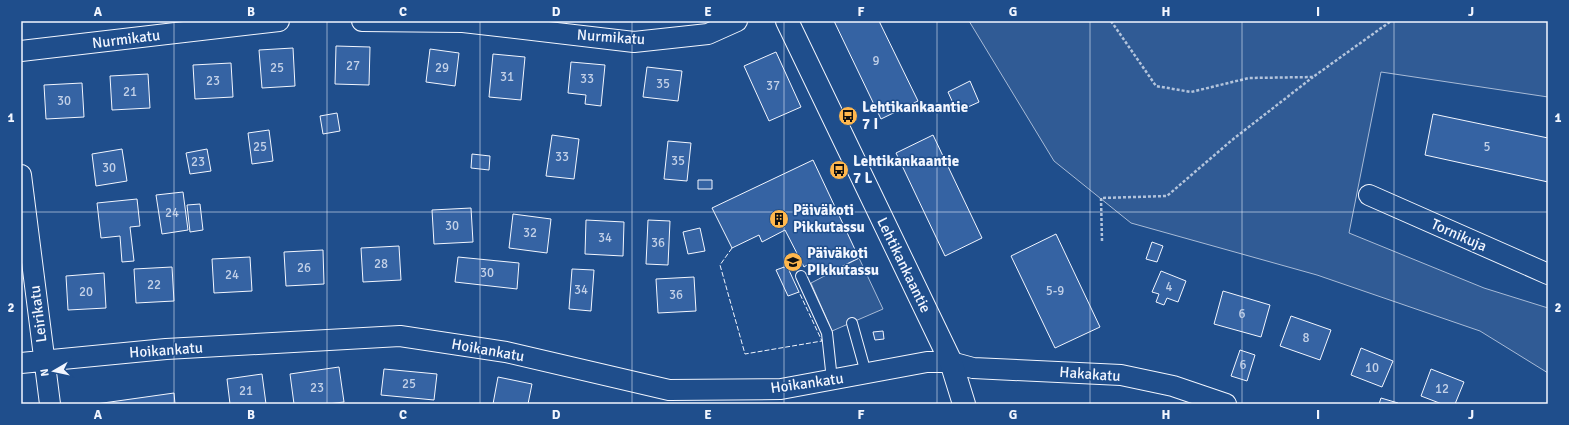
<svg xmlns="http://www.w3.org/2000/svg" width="1569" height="425" viewBox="0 0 1569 425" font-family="Signika,sans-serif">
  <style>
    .built { fill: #305b95; stroke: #a8bbd7 }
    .building { fill: #3563a3; stroke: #f2f6ff }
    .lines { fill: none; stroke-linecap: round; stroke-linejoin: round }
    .lane-casing { stroke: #f2f6ff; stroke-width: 12 }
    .street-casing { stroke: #f2f6ff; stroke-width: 22 }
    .secondary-casing { stroke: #f2f6ff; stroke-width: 24 }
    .path { stroke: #b3c4dc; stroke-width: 2.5; stroke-dasharray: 3 2; stroke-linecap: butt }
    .lane { stroke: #1f4e8c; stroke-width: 10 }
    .street { stroke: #1f4e8c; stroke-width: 20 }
    .secondary { stroke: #1f4e8c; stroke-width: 22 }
    .fence { stroke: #f2f6ff; stroke-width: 1; stroke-dasharray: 5 2; stroke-linecap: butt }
    .grid { fill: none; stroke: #f2f6ff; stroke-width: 1; stroke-opacity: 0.55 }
    .labels { text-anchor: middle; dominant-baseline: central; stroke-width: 3; stroke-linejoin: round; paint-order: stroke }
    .number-label { font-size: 13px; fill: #c3d1e8 }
    .street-label { font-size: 15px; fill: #f2f6ff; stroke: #1f4e8c }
    .poi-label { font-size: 15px; font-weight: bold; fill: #f2f6ff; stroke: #1f4e8c; text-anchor: start }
    .neatline { fill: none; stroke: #f2f6ff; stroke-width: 1.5 }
    .grid-label { font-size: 13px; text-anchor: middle; font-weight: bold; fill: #f2f6ff }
  </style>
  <rect width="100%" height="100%" fill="#1f4e8c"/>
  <path class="built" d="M969,21H1548V97L1381,72L1349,233L1484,288L1548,308V373L1480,331L1317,275L1131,223L1054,161Z
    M859,258L883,309L832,331L811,283Z"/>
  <path class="building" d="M834,21H879L918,101L881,119Z
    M336,46L370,47L369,85L335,84Z
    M293,48L295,86L262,88L259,50Z
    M430,49L459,53L455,86L426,82Z
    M776,52L801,107L769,121L744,66Z
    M493,54L525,57L521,100L489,97Z
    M571,62L605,65L601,106L585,104L586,95L568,93Z
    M231,63L233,97L195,99L193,65Z
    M647,67L682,71L678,101L643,97Z
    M148,74L150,108L112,110L110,76Z
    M970,81L979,102L957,112L948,92Z
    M82,83L84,117L46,119L44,85Z
    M337,113L340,131L323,134L320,116Z
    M1433,114L1548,138V182L1425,155Z
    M269,130L273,161L252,164L248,133Z
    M552,135L579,139L574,179L546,176Z
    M933,135L982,238L945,256L896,153Z
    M668,141L691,143L687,181L664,179Z
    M122,149L127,181L96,186L92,154Z
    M207,149L211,171L190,174L186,153Z
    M472,154L490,156L489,170L471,168Z
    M813,160L859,258L822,276L810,263L804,267L785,230L762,242L759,235L732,248L712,208Z
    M698,180H712V189H698Z
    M183,192L188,230L162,234L156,195Z
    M137,199L140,226L130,227L134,261L122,262L120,236L101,238L97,203Z
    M200,204L203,230L190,232L187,205Z
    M471,208L473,242L434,244L432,210Z
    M513,214L551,219L547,253L509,248Z
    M586,220L624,222L623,256L585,254Z
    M648,220L670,221L668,265L646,264Z
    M700,228L705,251L688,254L683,232Z
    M1056,234L1100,327L1055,348L1011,256Z
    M1152,242L1163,246L1157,262L1146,259Z
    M399,246L401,280L363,282L361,248Z
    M323,250L324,284L286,286L284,252Z
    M250,257L252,291L214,293L212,259Z
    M458,257L519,263L517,289L455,282Z
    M787,266L799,292L788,296L776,270Z
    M172,267L174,301L136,303L134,269Z
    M572,269L594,270L591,311L569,309Z
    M1161,271L1186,281L1178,302L1167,298L1164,305L1156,302L1159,294L1152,292Z
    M104,273L106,308L68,310L66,276Z
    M694,277L696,311L658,313L656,279Z
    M1223,291L1270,305L1261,337L1214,324Z
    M1291,316L1331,330L1320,360L1280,346Z
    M883,331L884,339L875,340L873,332Z
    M1361,348L1393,361L1382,387L1351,375Z
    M1240,350L1255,355L1247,381L1231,376Z
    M339,367L344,402L328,404H294L290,374Z
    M384,369L437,374L434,400L381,395Z
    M1431,369L1464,382L1455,404H1442L1421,396Z
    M262,374L266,404H230L227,379Z
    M498,377L532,384L528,404H493Z
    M174,393L175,404H96Z
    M1381,398L1398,403L1397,404H1379Z"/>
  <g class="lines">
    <g class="lane-casing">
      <path id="lane" d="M801,276L827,333L832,380
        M852,323L866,373"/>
    </g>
    <g class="street-casing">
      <path id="street" d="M362,21L463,22L634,42L708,34L737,21
        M21,51L279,21
        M21,175L50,404
        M1369,195L1548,274
        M21,363L166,349L400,336L506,352L669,390L781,389L927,362H951L973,368L1121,375L1173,386L1226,404"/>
    </g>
    <g class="secondary-casing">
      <path id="secondary" d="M787,21L951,362L964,404"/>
    </g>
    <path class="path" d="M1111,21L1156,86L1191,92L1249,78L1313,77L1391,21
      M1102,241L1101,198L1167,196L1232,140L1313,77"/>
    <use href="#lane" class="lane"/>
    <use href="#street" class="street"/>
    <use href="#secondary" class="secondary"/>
    <path class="fence" d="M732,248L720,265L745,354L822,341L799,292"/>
  </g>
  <path class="grid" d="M174,21V404M327,21V404M480,21V404M632,21V404M784,21V404M937,21V404M1090,21V404M1242,21V404M1394,21V404M21,212H1548"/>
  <defs>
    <g id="bus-disc" transform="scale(1)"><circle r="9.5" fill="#ffb74d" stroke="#1f4e8c"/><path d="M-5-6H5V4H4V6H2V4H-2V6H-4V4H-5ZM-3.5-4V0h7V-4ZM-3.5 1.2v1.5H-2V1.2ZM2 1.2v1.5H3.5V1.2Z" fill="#111"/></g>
    <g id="building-disc" transform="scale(1)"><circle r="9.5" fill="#ffb74d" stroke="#1f4e8c"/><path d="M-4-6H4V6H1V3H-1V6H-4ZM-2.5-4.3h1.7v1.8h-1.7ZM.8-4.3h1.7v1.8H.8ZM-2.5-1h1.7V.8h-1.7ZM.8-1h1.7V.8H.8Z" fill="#111"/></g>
    <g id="school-disc" transform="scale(1)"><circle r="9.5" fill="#ffb74d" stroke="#1f4e8c"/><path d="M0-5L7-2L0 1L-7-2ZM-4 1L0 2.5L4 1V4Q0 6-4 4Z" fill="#111"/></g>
  </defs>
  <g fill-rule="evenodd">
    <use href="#bus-disc" x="848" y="116"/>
    <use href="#bus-disc" x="839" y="170"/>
    <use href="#building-disc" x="779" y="219"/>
    <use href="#school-disc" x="793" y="262"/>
  </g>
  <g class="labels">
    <g class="number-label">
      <text x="876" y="61">9</text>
      <text x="353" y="66">27</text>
      <text x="277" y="68">25</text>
      <text x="442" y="68">29</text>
      <text x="507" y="77">31</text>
      <text x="587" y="79">33</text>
      <text x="213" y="81">23</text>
      <text x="663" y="84">35</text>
      <text x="773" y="86">37</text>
      <text x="130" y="92">21</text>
      <text x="64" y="101">30</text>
      <text x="260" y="147">25</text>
      <text x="1487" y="147">5</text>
      <text x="562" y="157">33</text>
      <text x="678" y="161">35</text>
      <text x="198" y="162">23</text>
      <text x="109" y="168">30</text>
      <text x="172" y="213">24</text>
      <text x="452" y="226">30</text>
      <text x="530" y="233">32</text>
      <text x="605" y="238">34</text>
      <text x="658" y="243">36</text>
      <text x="381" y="264">28</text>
      <text x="304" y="268">26</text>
      <text x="487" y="273">30</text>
      <text x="232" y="275">24</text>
      <text x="154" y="285">22</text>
      <text x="1169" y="287">4</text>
      <text x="581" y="290">34</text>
      <text x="1055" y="291">5-9</text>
      <text x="86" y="292">20</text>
      <text x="676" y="295">36</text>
      <text x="1242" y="314">6</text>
      <text x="1306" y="338">8</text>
      <text x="1243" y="365">6</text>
      <text x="1372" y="368">10</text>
      <text x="409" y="384">25</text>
      <text x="317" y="388">23</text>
      <text x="1442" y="389">12</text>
      <text x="246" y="391">21</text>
    </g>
    <g class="street-label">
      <text transform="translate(611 37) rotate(4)">Nurmikatu</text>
      <text transform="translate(126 39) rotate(-7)">Nurmikatu</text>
      <text transform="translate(1459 235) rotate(24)">Tornikuja</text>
      <text transform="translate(904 265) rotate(64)">Lehtikankaantie</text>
      <text transform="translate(38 314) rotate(-97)">Leirikatu</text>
      <text transform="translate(166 350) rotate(-4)">Hoikankatu</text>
      <text transform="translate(488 350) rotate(10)">Hoikankatu</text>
      <text transform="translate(1090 374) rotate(4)">Hakakatu</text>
      <text transform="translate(807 383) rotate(-8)">Hoikankatu</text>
    </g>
    <g class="poi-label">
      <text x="862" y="107">Lehtikankaantie<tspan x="862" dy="17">7 I</tspan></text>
      <text x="853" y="161">Lehtikankaantie<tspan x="853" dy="17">7 L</tspan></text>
      <text x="793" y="210">Päiväkoti<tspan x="793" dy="17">Pikkutassu</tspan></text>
      <text x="807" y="253">Päiväkoti<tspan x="807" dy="17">PIkkutassu</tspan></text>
    </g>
  </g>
  <rect width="1569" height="425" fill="none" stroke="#1f4e8c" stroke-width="44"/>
  <g transform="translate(54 371) rotate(261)" stroke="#1f4e8c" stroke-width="3" paint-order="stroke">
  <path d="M0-3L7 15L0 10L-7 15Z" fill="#f2f6ff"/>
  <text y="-6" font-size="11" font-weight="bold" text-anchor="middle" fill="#f2f6ff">N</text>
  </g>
  <rect x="22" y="22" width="1525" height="381" class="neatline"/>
  <g class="grid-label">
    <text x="98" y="16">A</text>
    <text x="251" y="16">B</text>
    <text x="403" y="16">C</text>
    <text x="556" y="16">D</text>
    <text x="708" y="16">E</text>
    <text x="861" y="16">F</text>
    <text x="1013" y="16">G</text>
    <text x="1166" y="16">H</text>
    <text x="1318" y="16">I</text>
    <text x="1471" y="16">J</text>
    <text x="11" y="122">1</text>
    <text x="1558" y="122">1</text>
    <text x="11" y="312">2</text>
    <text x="1558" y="312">2</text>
    <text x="98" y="419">A</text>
    <text x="251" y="419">B</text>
    <text x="403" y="419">C</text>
    <text x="556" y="419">D</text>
    <text x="708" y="419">E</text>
    <text x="861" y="419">F</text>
    <text x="1013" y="419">G</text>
    <text x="1166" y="419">H</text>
    <text x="1318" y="419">I</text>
    <text x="1471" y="419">J</text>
  </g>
</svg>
